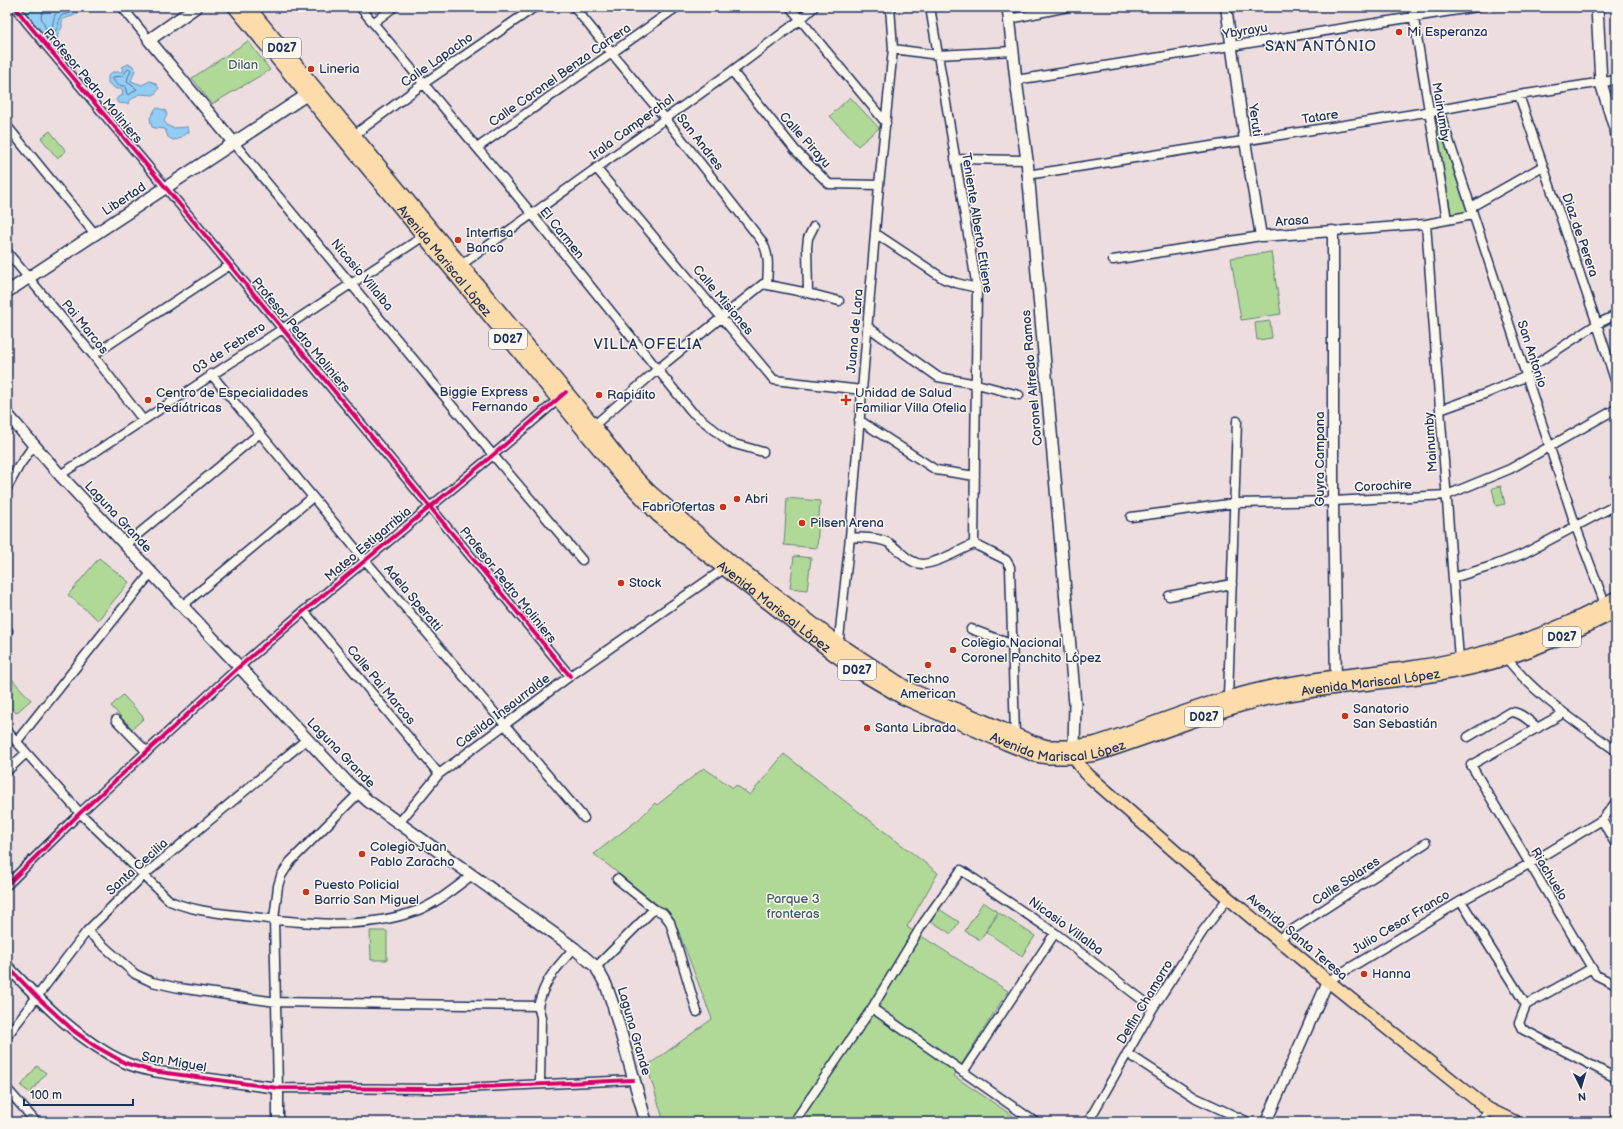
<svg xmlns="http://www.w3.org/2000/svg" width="1623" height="1129" viewBox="0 0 1623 1129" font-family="'Balsamiq Sans',sans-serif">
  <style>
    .green { fill: #b0d997; stroke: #66847a }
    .water { fill: #94cdf3; stroke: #648eb7 }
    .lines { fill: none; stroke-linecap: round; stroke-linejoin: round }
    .shore { stroke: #4b6e9a; stroke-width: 1 }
    .minor-casing { stroke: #1b2f5e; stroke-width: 11 }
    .tertiary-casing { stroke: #1b2f5e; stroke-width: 13 }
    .secondary-casing { stroke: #1b2f5e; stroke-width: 14 }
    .primary-casing { stroke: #1b2f5e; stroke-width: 15 }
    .trunk-casing { stroke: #1b2f5e; stroke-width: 16 }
    .minor { stroke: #fbf7ec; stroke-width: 8 }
    .tertiary { stroke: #fbf7ec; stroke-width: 10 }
    .secondary { stroke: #fbf7ec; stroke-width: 11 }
    .primary { stroke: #fddcac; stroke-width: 12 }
    .trunk { stroke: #fddcac; stroke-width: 13 }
    .cycleway-casing { stroke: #fbf7ec; stroke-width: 6 }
    .cycleway { stroke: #d6006c; stroke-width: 4 }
    .poi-dot { fill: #c8321e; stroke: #fbf7ec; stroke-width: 1.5 }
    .labels { text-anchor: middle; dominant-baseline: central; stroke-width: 3; stroke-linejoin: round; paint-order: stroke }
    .shield { fill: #fbf7ec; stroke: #5e6b89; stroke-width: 1 }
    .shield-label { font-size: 12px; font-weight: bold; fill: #1b2f5e }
    .street-label { font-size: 13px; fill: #1b2f5e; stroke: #fbf7ec }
    .poi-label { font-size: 13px; fill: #1b2f5e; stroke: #fbf7ec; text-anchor: start }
    .park-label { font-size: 13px; fill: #405a6c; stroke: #fbf7ec }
    .quarter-label { font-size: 15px; letter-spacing: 1px; fill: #1b2f5e; stroke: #fbf7ec }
  </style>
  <rect width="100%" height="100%" fill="#eeddde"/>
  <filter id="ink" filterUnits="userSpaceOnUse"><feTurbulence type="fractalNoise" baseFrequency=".025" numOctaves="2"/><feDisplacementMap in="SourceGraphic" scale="8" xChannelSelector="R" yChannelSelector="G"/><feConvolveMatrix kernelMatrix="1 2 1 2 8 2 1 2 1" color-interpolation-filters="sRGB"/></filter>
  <g filter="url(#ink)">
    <path class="green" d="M248,41L270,70L212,104L192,78Z
      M850,97L879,128L858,146L830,116Z
      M1437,121L1467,211L1453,216L1451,214L1436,122Z
      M50,131L66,151L57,158L41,138Z
      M1271,252L1281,314L1241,320L1231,258Z
      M1270,321L1272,338L1257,340L1255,323Z
      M1501,486L1505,504L1496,506L1492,488Z
      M787,498L820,501L817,548L784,545Z
      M794,556L811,558L807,590L790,588Z
      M99,558L129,582L98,620L68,595Z
      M10,677L31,700L16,713L7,703V679Z
      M123,695L144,718L132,729L111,706Z
      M784,754L938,873L907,927L1008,991L954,1076L1022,1122H664L647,1066L712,1019L673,917L594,854L639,819L655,803L657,805L704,768L733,788L736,785L750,795Z
      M983,902L998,912L980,940L965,931Z
      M939,909L959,922L951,934L931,921Z
      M999,913L1035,936L1022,956L986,932Z
      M370,931H387V960H371Z
      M37,1066L46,1073L30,1093L21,1086Z"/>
    <path class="water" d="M35,7H74L79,12C73,18 66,16 62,21V27L58,34L57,40L52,44H49L34,23L28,20L23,15L25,12L34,11Z
      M129,64L132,65L135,70L131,81L142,85L150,81L155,83L159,88L156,93L153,95L139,94L129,101L128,104L118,103L116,100L118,97L123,95L122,89H116L108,83V76L112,72H121L123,69L121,67Z
      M156,108L165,110L167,115L164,121L168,126L173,128L188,127L189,132L181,137L179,139L173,140L168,137L165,129L155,128L152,127L150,118Z"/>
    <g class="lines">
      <path class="shore" d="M44,7L41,17L46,29L49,30C57,23 49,12 65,9L66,7
        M42,33L51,39L53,38L54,33L58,26L59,19L62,15L71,13V7
        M130,69L131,71L128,77L127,82L137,89L129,95L127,94L125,86L117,85L112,78L113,77L122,76L127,70Z"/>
      <g class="minor-casing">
        <path id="minor" d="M15,7L29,25L166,188L570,676
          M122,7L149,40
          M360,7L532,214L692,412L731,443L763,452
          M574,7L665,118L761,240C770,254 768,268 767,284
          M790,7L886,123
          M930,7L977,288L974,544
          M1412,7L1447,220
          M1009,19L1068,7
          M373,23L394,7
          M893,49L938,55L1013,51
          M732,71L795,150L829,184L879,185
          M1016,80L1477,7
          M1519,95L1597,324L1616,383
          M1439,110L1576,527L1605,604
          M7,126L95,234
          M354,135L423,84L535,7
          M234,143L493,455L582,560
          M477,148L677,7
          M955,159L1027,160
          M596,168L774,380L862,390
          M1027,175L1439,110L1519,95L1616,80
          M1471,207L1543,166
          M1426,224L1459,659
          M1333,231L1426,224L1473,215
          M875,233L944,279L956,283L977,288
          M7,252L93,355L143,420
          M1113,260L1261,236
          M461,265L732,71L800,20L814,7
          M808,293L807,247L808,238L814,226
          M868,327L938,377L977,384L1019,395
          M93,355L230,265
          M1525,371L1597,324L1616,315
          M211,374L365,560L584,818
          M1440,410L1487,393L1527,376
          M859,420L936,470L975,476
          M590,429L658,369L763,284L808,293L839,301
          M60,475L427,234
          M7,488L19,466L34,445
          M1131,517L1236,503L1333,501L1447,495L1510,469L1616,409
          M850,537C863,538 878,537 889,543C900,550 909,564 923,564C938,563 960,550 974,544
          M974,544L1006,560L1010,567L1015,735
          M125,545L260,433
          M1453,578L1495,565L1523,554L1616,505
          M1169,596L1232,584
          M182,606L313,497
          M304,611L439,774
          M971,629L1013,645
          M7,632L8,631
          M838,648L850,537L879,185L893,49L890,7
          M1505,656C1534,695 1577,722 1616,751
          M1228,698L1237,421
          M1564,713L1471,765L1596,975L1616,985
          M116,720L147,752
          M7,731L80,813L170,901C193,911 219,913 244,916C300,923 361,931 416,911C436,904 455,888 472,875
          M1468,737L1510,712C1520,711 1530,722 1538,728
          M17,741L151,573
          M7,771L26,753
          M359,793L290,862L281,876L278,886L274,919L278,1088L440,1089L633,1080
          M1602,820L1616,845
          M399,823L439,774L570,676L728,566
          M617,879L654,909L663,913L670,922L697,1012
          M7,885L80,813L239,667L304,611L493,455L561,397
          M1461,901L1526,1005
          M87,931L135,974L152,982L179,988L276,1002L538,1006L541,1017L540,1083
          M1278,939L1426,843
          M596,967L654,909
          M1328,981L1461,901L1529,864L1602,820L1616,802
          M1526,1005L1519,1023L1522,1029L1616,1078
          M1526,1005L1592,968
          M538,1006C546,977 555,970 574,948
          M872,1008L1035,1122
          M7,1036L87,931L143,876L307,739
          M1127,1053L1196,1098L1248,1122
          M963,1072L1055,933
          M7,1089L36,1122
          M794,1122L872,1008L922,925L961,870L1055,933L1153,1008
          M1088,1122L1153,1008L1203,931L1228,898
          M1483,1122L1488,1109
          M1613,1122L1616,1116"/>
      </g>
      <g class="tertiary-casing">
        <path id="tertiary" d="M1226,7L1245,141L1261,236L1333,231V501L1336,683
          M7,966C42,1002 77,1040 124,1062C143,1071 166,1073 187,1076C217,1080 247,1084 278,1088V1122
          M1266,1122L1328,981"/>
      </g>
      <g class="secondary-casing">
        <path id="secondary" d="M196,7L149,40L234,143
          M1008,7L1016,80L1027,160L1075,704L1074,747
          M1597,7L1601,83L1616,132
          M7,292L314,90
          M7,414L60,475L347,782L368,801L574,948L596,967L606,985L613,1005L646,1122"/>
      </g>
      <g class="primary-casing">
        <path id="primary" d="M1074,748C1075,761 1080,767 1089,776L1228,898L1328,981L1488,1109L1515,1122"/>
      </g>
      <g class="trunk-casing">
        <g id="trunk">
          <path id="s1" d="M235,7L619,473L658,515L688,540L834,654L863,674L902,697L1006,743L1036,755L1048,757H1075L1096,754C1153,737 1209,711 1268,698C1332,684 1397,683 1461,670C1515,659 1567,636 1616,611"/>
          <path d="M248,7L594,426L627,468L649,491L731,562L839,644L906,688L1034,743L1047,747H1074L1094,744C1152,726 1207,701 1267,688C1312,678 1359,675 1405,669C1478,659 1553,636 1616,598"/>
        </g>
      </g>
      <use href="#minor" class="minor"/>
      <use href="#tertiary" class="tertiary"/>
      <use href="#secondary" class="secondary"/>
      <use href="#primary" class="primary"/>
      <use href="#trunk" class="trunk"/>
      <g class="cycleway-casing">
        <path id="cycleway" d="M15,7L29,25L166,188L570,676
          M7,885L80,813L239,667L304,611L493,455L566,392
          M7,966L37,997L74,1031L95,1046L125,1063L152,1071L278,1088L440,1089L633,1080"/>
      </g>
      <use href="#cycleway" class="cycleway"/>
    </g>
  </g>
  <g class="poi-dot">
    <circle cx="1399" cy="32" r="4"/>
    <circle cx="311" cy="69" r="4"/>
    <circle cx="458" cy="240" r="4"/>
    <circle cx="599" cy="395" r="4"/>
    <circle cx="536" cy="399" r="4"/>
    <circle cx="148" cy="400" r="4"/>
    <path d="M844 394h4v4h4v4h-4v4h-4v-4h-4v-4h4z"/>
    <circle cx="737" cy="499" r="4"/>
    <circle cx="723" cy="507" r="4"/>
    <circle cx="802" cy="523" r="4"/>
    <circle cx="621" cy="583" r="4"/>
    <circle cx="953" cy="650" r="4"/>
    <circle cx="928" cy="665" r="4"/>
    <circle cx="1345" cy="716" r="4"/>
    <circle cx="867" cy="728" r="4"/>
    <circle cx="362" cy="854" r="4"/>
    <circle cx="306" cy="892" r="4"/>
    <circle cx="1364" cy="974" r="4"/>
  </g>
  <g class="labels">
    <g class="shield">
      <rect x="263" y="38" width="38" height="20" rx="3"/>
      <rect x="489" y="329" width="38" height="20" rx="3"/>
      <rect x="1543" y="627" width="38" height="20" rx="3"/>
      <rect x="838" y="660" width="38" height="20" rx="3"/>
      <rect x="1185" y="707" width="38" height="20" rx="3"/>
    </g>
    <g class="shield-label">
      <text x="282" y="48">D027</text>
      <text x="508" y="339">D027</text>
      <text x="1562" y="637">D027</text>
      <text x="857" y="670">D027</text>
      <text x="1204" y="717">D027</text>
    </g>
    <g class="street-label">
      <text transform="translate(1245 31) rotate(-9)">Ybyrayu</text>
      <text transform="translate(437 60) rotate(-35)">Calle Lapacho</text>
      <text transform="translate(560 75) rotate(-35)">Calle Coronel Benza Carrera</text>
      <text transform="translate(93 86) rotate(50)">Profesor Pedro Moliniers</text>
      <text transform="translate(1441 112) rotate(81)">Mainumby</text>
      <text transform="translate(1320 117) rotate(-9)">Tatare</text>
      <text transform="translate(1255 120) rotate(82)">Yeruti</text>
      <text transform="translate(632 127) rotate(-36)">Irala Camperchol</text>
      <text transform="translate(805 140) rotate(48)">Calle Pirayu</text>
      <text transform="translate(700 142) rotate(52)">San Andres</text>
      <text transform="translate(124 199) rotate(-33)">Libertad</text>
      <text transform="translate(1292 221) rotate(-4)">Arasa</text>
      <text transform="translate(977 223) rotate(81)">Teniente Alberto Ettiene</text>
      <text transform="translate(562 233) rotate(51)">El Carmen</text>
      <text transform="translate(1580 235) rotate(71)">Diaz de Perera</text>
      <text stroke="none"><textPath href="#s1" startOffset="329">Avenida Mariscal López</textPath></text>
      <text transform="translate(362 275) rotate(50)">Nicasio Villalba</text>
      <text transform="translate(723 300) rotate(50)">Calle Misiones</text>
      <text transform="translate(85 327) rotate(51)">Pai Marcos</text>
      <text transform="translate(855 331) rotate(-85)">Juana de Lara</text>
      <text transform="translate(301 335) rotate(50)">Profesor Pedro Moliniers</text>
      <text transform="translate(229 348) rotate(-33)">03 de Febrero</text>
      <text transform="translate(1532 354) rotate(72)">San Antonio</text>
      <text transform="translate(1032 378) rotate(-95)">Coronel Alfredo Ramos</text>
      <text transform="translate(1431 442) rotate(-94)">Mainumby</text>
      <text transform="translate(1320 459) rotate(-90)">Guyra Campana</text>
      <text transform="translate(1383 486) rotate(-3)">Corochire</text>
      <text transform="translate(118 517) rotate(47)">Laguna Grande</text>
      <text transform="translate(368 544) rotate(-40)">Mateo Estigarribia</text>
      <text transform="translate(508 585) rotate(51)">Profesor Pedro Moliniers</text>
      <text transform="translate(413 598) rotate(50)">Adela Speratti</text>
      <text stroke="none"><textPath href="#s1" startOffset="809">Avenida Mariscal López</textPath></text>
      <text stroke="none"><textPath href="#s1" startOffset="1457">Avenida Mariscal López</textPath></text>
      <text transform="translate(381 685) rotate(50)">Calle Pai Marcos</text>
      <text transform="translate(503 711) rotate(-37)">Casilda Insaurralde</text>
      <text stroke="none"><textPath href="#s1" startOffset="1133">Avenida Mariscal López</textPath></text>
      <text transform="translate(341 753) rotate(46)">Laguna Grande</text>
      <text transform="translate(137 867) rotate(-42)">Santa Cecilia</text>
      <text transform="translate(1549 874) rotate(59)">Riachuelo</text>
      <text transform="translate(1346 881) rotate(-33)">Calle Solares</text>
      <text transform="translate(1401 922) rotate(-31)">Julio Cesar Franco</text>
      <text transform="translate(1066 926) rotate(36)">Nicasio Villalba</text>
      <text transform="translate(1297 937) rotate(40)">Avenida Santa Teresa</text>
      <text transform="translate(1145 1002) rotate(-59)">Delfin Chamorro</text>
      <text transform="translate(634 1031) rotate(74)">Laguna Grande</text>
      <text transform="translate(174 1062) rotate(10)">San Miguel</text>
    </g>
    <g class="poi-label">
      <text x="1407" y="32">Mi Esperanza</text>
      <text x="319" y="69">Lineria</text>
      <text x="466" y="233">Interfisa<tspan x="466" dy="15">Banco</tspan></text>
      <text x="528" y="392" text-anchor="end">Biggie Express<tspan x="528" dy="15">Fernando</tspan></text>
      <text x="156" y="393">Centro de Especialidades<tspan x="156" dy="15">Pediátricas</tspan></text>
      <text x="855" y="393">Unidad de Salud<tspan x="855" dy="15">Familiar Villa Ofelia</tspan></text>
      <text x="607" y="395">Rapidito</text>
      <text x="745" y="499">Abri</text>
      <text x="715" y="507" text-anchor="end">FabriOfertas</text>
      <text x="810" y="523">Pilsen Arena</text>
      <text x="629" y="583">Stock</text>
      <text x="961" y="643">Colegio Nacional<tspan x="961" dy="15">Coronel Panchito López</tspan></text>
      <text x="928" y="679" text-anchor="middle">Techno<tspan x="928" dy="15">American</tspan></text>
      <text x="1353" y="709">Sanatorio<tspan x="1353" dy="15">San Sebastián</tspan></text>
      <text x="875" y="728">Santa Librada</text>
      <text x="370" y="847">Colegio Juan<tspan x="370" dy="15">Pablo Zaracho</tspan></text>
      <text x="314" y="885">Puesto Policial<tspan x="314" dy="15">Barrio San Miguel</tspan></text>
      <text x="1372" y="974">Hanna</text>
    </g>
    <g class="park-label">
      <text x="243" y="65">Dilan</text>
      <text x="793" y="899">Parque 3<tspan x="793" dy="15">fronteras</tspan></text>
    </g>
    <g class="quarter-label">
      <text x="1321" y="46">SAN ANTÓNIO</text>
      <text x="648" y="344">VILLA OFELIA</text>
    </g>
  </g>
  <rect width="1623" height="1129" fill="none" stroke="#fbf7ec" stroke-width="24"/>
  <rect x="12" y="12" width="1599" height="1105" fill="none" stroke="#1b2f5e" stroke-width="1.5" filter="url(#ink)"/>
  <g transform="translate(1581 1087) rotate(175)" stroke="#fbf7ec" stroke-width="3" paint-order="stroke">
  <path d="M0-3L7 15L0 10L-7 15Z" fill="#1b2f5e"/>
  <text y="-6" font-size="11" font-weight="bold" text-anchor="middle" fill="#1b2f5e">N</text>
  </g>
  <path d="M24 1099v6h109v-6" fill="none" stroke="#1b2f5e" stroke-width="2"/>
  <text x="30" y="1099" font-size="12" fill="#1b2f5e" stroke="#fbf7ec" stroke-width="3" paint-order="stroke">100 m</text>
</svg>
